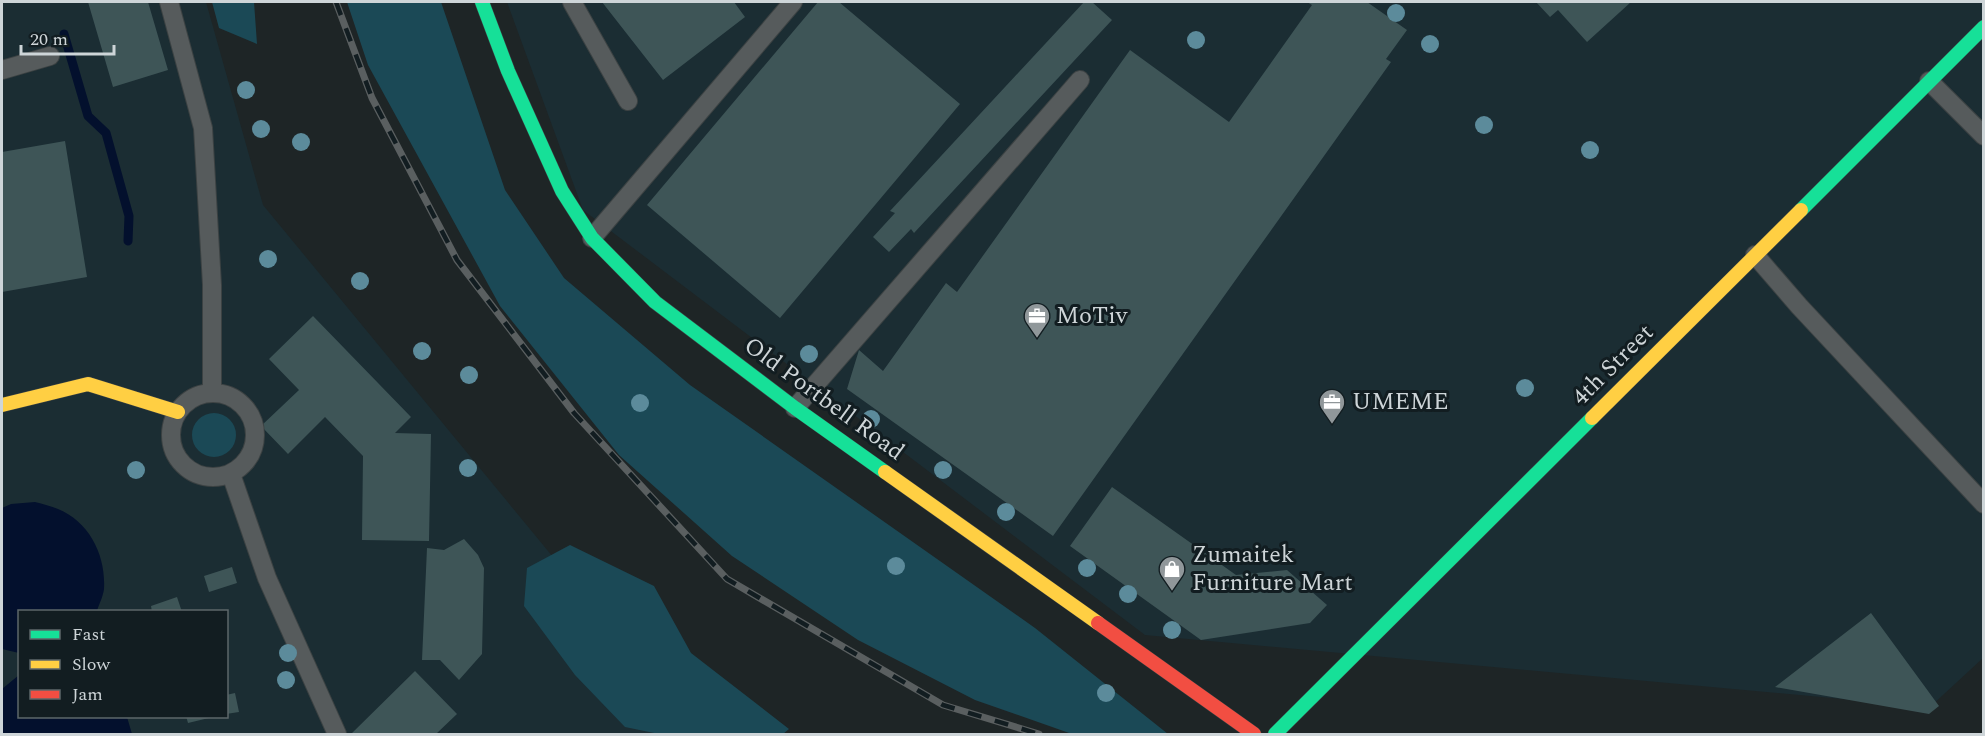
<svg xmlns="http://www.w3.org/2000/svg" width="1985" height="736" viewBox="0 0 1985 736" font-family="Spectral,serif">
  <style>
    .built { fill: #1b2d33; fill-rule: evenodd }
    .green { fill: #1b4956 }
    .water { fill: #03102d }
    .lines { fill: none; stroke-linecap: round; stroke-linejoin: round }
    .stream { stroke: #03102d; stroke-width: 9 }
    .building { fill: #3e5557 }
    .lane-casing { stroke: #3c4243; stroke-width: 20 }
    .fast-casing { stroke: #3c4243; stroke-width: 15 }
    .slow-casing { stroke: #3c4243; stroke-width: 15 }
    .jam-casing { stroke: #3c4243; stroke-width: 15 }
    .lane { stroke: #565b5c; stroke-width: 18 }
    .fast { stroke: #16e098; stroke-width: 14 }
    .slow { stroke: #ffcf43; stroke-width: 14 }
    .jam { stroke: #f24e42; stroke-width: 14 }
    .rail-casing { stroke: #5a5f60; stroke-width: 7 }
    .rail { stroke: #121d21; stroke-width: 4.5; stroke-dasharray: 14; stroke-linecap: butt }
    .tree { fill: #5c8b9b }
    .labels { text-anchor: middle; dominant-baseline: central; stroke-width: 6; stroke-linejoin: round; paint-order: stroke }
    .poi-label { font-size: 24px; fill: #ced5d8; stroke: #121d21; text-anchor: start }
    .street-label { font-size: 24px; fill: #ced5d8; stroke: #121d21 }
  </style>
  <rect width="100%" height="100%" fill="#1e2526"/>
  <path class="built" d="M2,2H206L263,205L665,693L761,734H2ZM20,612H226V716H20Z
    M507,2H1983V658L1930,707L1145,635L583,210Z"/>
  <path class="green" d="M212,2H254L257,44L219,28Z
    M347,2H441L505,190L564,278L690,385L1035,628L1168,734H1072L975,700L858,640L732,556L619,455L500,306L368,65Z
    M192 435a22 22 0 1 1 44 0a22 22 0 1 1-44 0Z
    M570,545L654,586L691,653L789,729L783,734H659L625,727L575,675L524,606L527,568Z"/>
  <path class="water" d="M35,502C43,504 51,506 58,509C90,522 106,556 104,589C103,597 99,604 97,611L20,612L19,653L2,649V508L11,504Z
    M19,675L20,716L127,717L132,734H2V689Z"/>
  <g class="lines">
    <path class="stream" d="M64,34L88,116L106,133L129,216L128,241"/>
  </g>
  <path class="building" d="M88,2H148L168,70L113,87Z
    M602,2H734L745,17L663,80Z
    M818,2H839L960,104L780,318L647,205Z
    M1084,2H1092L1112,20L914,233L911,229L889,252L873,237L895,213L890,211Z
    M1307,2H1367L1407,30L1386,59L1391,62L1053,536L847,389L859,350L883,371L946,283L957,292L1130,50L1229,122L1312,5Z
    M1536,2H1631L1587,42L1558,10L1550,17Z
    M65,141L87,277L2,292V152Z
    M313,316L411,417L395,433L431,434L429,541L362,540L363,456L325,417L288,454L261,426L299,390L269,359Z
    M1112,487L1236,575L1287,570L1327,605L1310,623L1201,640L1070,546Z
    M464,539L478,555L484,568L482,654L459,680L440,660H422L427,548L444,550Z
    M232,567L237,583L209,592L204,576Z
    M177,597L182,612H152L151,606Z
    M1871,613L1939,706L1929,714L1775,687Z
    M415,671L457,714L436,734H351Z
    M235,693L239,712L226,714V695Z
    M186,716H213V717L188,723Z"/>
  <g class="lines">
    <g class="lane-casing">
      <path id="lane" d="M169,2L203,128L212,285V393
        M572,2L628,101
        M2,70L50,56
        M1929,81L1984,136
        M592,238L793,2
        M1755,255L1799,306L1984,504
        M171 435a42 42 0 1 1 84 0a42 42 0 1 1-84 0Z
        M795,408L1080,80
        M231,474L267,578L337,734"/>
    </g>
    <g class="fast-casing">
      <path id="fast" d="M482,2L508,71L562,191L592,238L655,302L795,408L885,472
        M1801,210L1984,27
        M1275,734L1592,418"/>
    </g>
    <g class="slow-casing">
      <path id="slow" d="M2,405L88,384L178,412
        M1592,418L1801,210
        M885,472L1098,623"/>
    </g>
    <g class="jam-casing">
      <path id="jam" d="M1098,623L1254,734"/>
    </g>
    <use href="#lane" class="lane"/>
    <use href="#fast" class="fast"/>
    <use href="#slow" class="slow"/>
    <use href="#jam" class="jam"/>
    <g class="rail-casing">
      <path id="rail" d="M336,2L372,98L457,260L574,413L727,579L943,705L1039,734"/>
    </g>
    <use href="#rail" class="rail"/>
  </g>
  <g class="tree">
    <circle cx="1396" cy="13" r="9"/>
    <circle cx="1196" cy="40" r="9"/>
    <circle cx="1430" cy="44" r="9"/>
    <circle cx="246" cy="90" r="9"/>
    <circle cx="1484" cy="125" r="9"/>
    <circle cx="261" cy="129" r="9"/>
    <circle cx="301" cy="142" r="9"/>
    <circle cx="1590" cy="150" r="9"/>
    <circle cx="268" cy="259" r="9"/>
    <circle cx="360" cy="281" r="9"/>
    <circle cx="422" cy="351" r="9"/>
    <circle cx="809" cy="354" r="9"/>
    <circle cx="469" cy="375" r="9"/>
    <circle cx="1525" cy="388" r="9"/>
    <circle cx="640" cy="403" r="9"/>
    <circle cx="871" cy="419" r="9"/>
    <circle cx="468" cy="468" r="9"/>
    <circle cx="136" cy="470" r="9"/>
    <circle cx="943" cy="470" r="9"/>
    <circle cx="1006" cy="512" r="9"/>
    <circle cx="896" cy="566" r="9"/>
    <circle cx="1087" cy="568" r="9"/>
    <circle cx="1128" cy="594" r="9"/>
    <circle cx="1172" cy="630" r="9"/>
    <circle cx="288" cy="653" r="9"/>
    <circle cx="286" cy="680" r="9"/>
    <circle cx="1106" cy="693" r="9"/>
  </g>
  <defs>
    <g id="office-pin" transform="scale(1.35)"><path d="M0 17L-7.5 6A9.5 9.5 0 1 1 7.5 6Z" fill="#90979a" stroke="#121d21"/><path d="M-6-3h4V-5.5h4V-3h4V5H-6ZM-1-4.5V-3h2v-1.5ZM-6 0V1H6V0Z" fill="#fff"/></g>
    <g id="shop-pin" transform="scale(1.35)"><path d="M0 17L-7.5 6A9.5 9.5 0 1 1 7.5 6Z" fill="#90979a" stroke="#121d21"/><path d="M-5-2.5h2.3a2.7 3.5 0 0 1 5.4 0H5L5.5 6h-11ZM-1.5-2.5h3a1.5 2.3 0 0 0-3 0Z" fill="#fff"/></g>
  </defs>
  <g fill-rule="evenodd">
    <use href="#office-pin" x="1037" y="316"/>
    <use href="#office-pin" x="1332" y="402"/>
    <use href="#shop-pin" x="1172" y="569"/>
  </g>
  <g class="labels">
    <g class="poi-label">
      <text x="1056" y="316">MoTiv</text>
      <text x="1352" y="402">UMEME</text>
      <text x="1192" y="555">Zumaitek<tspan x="1192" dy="28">Furniture Mart</tspan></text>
    </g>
    <g class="street-label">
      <text transform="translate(1613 365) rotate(-45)">4th Street</text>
      <text transform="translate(824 399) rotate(36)">Old Portbell Road</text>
    </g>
  </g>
  <rect width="1985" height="736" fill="none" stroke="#ced5d8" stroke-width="6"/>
  <rect x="18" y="610" width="210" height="108" fill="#121d21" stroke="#5d676a" stroke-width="1.5"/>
  <rect x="30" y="630" width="30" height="9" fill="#16e098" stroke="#5d676a" stroke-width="1.5"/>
  <text x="72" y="640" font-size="18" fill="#ced5d8">Fast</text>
  <rect x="30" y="660" width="30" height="9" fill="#ffcf43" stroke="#5d676a" stroke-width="1.5"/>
  <text x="72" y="670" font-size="18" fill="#ced5d8">Slow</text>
  <rect x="30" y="690" width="30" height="9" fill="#f24e42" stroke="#5d676a" stroke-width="1.5"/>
  <text x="72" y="700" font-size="18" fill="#ced5d8">Jam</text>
  <path d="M21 45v9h93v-9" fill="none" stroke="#ced5d8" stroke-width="3"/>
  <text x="30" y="45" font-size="18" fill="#ced5d8" stroke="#121d21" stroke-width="4.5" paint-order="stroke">20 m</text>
</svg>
